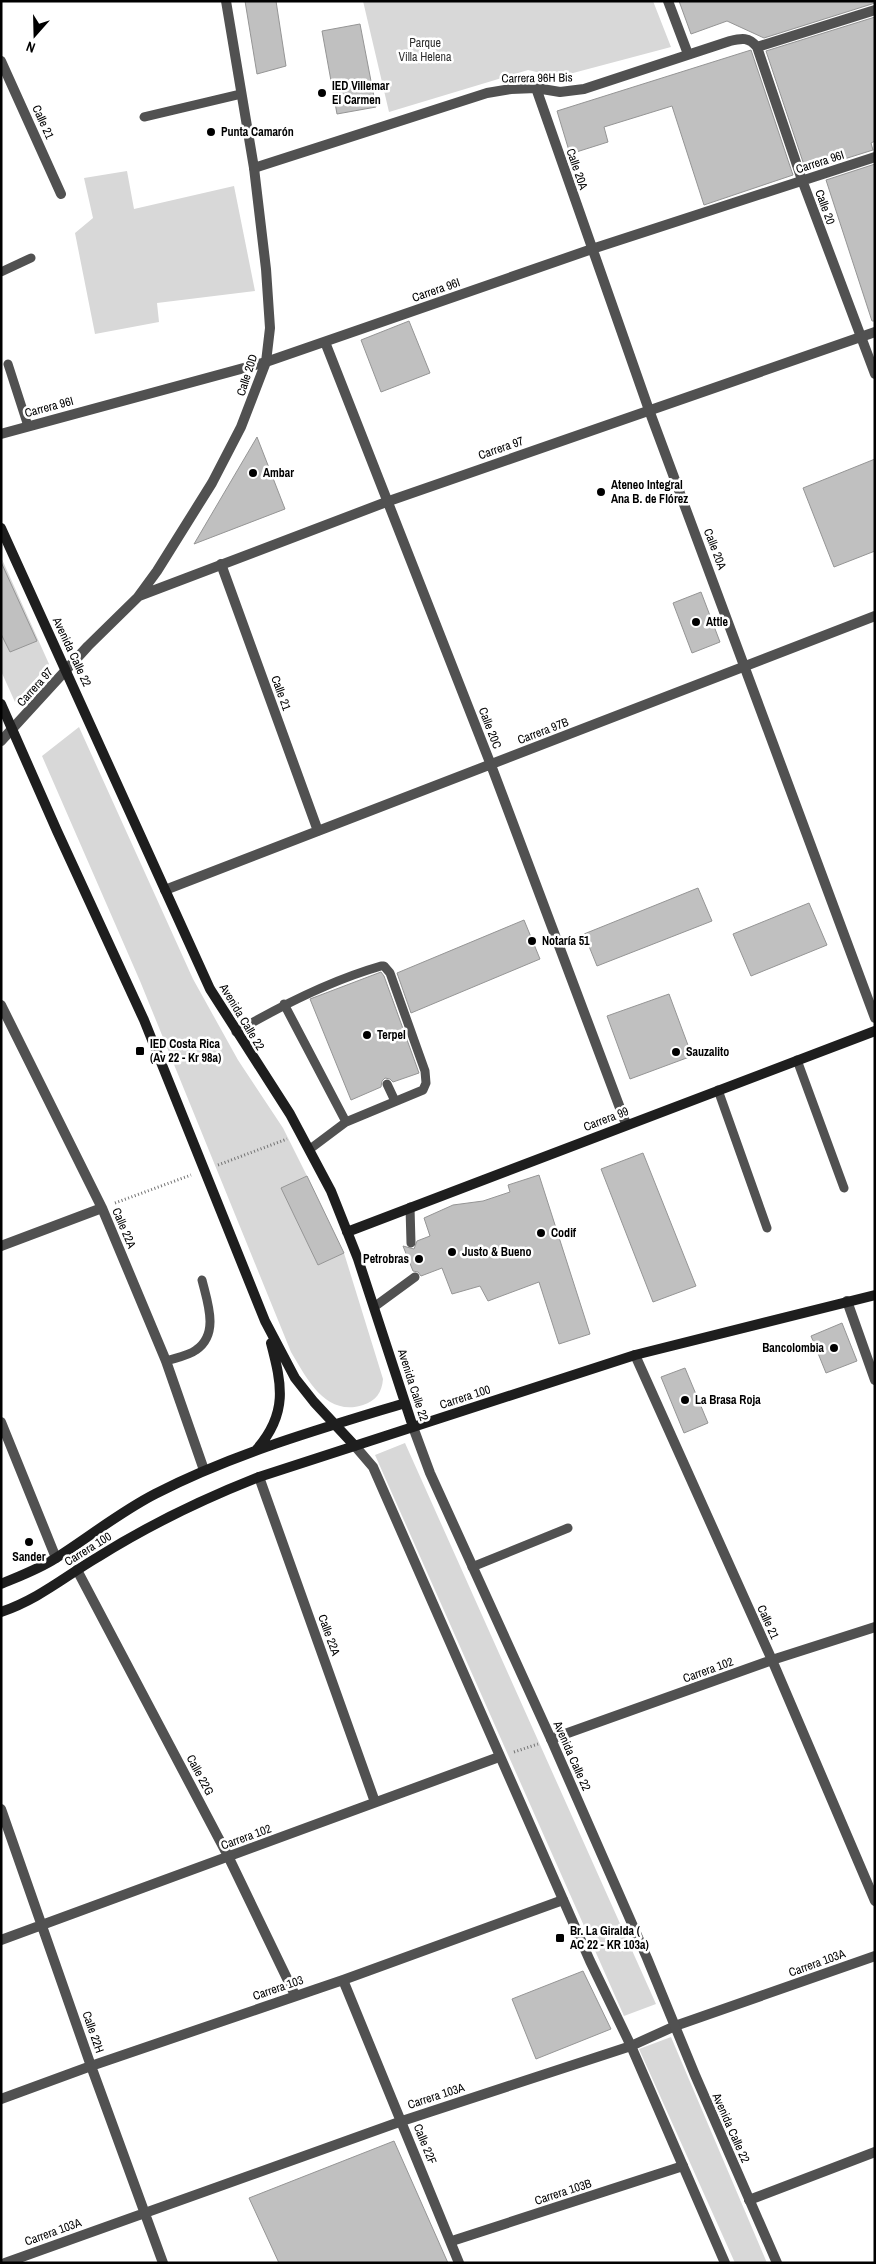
<svg xmlns="http://www.w3.org/2000/svg" width="876" height="2264" viewBox="0 0 876 2264" font-family="'Archivo Narrow',sans-serif">
  <style>
    .green { fill: #d8d8d8 }
    .building { fill: #c0c0c0; stroke: #959595 }
    .lines { fill: none; stroke-linecap: round; stroke-linejoin: round }
    .path { stroke: #737373; stroke-width: 3; stroke-dasharray: 1 2.5; stroke-linecap: butt }
    .service { stroke: #515151; stroke-width: 9 }
    .minor { stroke: #515151; stroke-width: 10 }
    .tertiary { stroke: #515151; stroke-width: 10 }
    .secondary { stroke: #1e1e1e; stroke-width: 10 }
    .poi-dot { fill: #000; stroke: #fff; stroke-width: 2 }
    .labels { text-anchor: middle; dominant-baseline: central; stroke-width: 5; stroke-linejoin: round; paint-order: stroke }
    .park-label { font-size: 12px; fill: #2f2f2f; stroke: #fff }
    .street-label { font-size: 12px; fill: #000; stroke: #fff }
    .poi-label { font-size: 12px; font-weight: bold; fill: #000; stroke: #fff; text-anchor: start }
  </style>
  <rect width="100%" height="100%" fill="#fff"/>
  <path class="green" d="M363,1H653L671,47L558,77L528,70L389,112Z
    M127,171L134,209L234,186L255,291L157,303L159,322L95,334L75,233L93,218L84,178Z
    M1,557L49,664L15,702L1,671Z
    M79,727L193,979L238,1060L283,1128L307,1176L282,1188L318,1265L344,1253L383,1379C382,1392 376,1401 363,1405C326,1417 307,1379 291,1352L140,981L42,756Z
    M405,1443L656,2004L624,2016L375,1455Z
    M671,2037L767,2263H735L639,2049Z"/>
  <path class="building" d="M245,1H276L286,66L257,74Z
    M679,1H875V3L764,38L727,21L691,34Z
    M875,17V141L871,143L873,150L806,171L766,51Z
    M360,24L376,107L337,114L322,31Z
    M751,50L793,175L704,205L672,106L604,127L608,142L570,154L557,111Z
    M875,164V321H872L826,180Z
    M409,321L430,373L381,392L361,340Z
    M257,437L285,509L194,544Z
    M875,459V551L834,567L803,488Z
    M1,562L37,641L10,652L1,634Z
    M701,592L720,642L692,653L673,603Z
    M698,888L712,921L597,966L584,934Z
    M809,903L827,945L751,976L733,934Z
    M524,920L540,959L411,1013L397,973Z
    M381,972L384,976L419,1073L393,1082L390,1079L385,1078L382,1081L381,1087L351,1100L310,999Z
    M669,994L692,1056L630,1079L607,1016Z
    M643,1153L696,1286L653,1302L601,1169Z
    M539,1175L590,1334L559,1344L539,1282L488,1301L480,1286L452,1294L442,1268L421,1276L418,1272L413,1271L403,1246L414,1249L417,1241L430,1236L424,1218L453,1205L483,1201L510,1192L508,1185Z
    M307,1176L344,1253L318,1265L281,1188Z
    M842,1323L857,1361L826,1373L811,1336Z
    M685,1368L708,1423L684,1433L661,1377Z
    M583,1971L611,2029L536,2059L512,1999Z
    M394,2141L448,2263H279L249,2198Z"/>
  <g class="lines">
    <path class="path" d="M218,1165L287,1139
      M115,1203L191,1175
      M514,1752L538,1744"/>
    <path class="service" d="M144,117L241,94
      M1,272L31,258
      M8,364L28,426
      M284,1004L346,1122
      M236,1032C282,1005 329,981 381,966H384L390,973L425,1071L426,1083L423,1090L346,1122L310,1149
      M797,1060L844,1188
      M387,1084L395,1101
      M718,1090L767,1228
      M410,1207L411,1243
      M374,1307L415,1277
      M166,1361C175,1358 188,1356 196,1350C220,1334 207,1301 202,1280
      M472,1567L568,1528"/>
    <path class="minor" d="M668,1L688,54
      M757,47L875,10
      M1,61L61,194
      M536,88L649,410L875,1018
      M254,168L487,93L511,89L536,88L560,92L584,89L730,41C742,38 749,37 757,47L802,180L875,374
      M325,342L491,765L626,1124
      M1,434L266,362L592,249L875,157
      M221,564L318,831
      M165,890L875,616
      M1,1005L102,1208L166,1361L204,1470
      M1,1246L102,1208
      M847,1301L875,1380
      M635,1355L772,1660L875,1901
      M1,1422L56,1558
      M259,1477L375,1802
      M77,1570L228,1856L295,1995
      M551,1739L772,1660L875,1627
      M1,1809L91,2066L163,2263
      M1,1940L499,1757
      M343,1980L459,2263
      M1,2099L91,2066L343,1980L563,1900
      M749,2200L875,2152
      M452,2241L683,2166
      M5,2263L402,2121L631,2046L675,2026L875,1956"/>
    <path class="tertiary" d="M139,596L389,501L875,332
      M1,741L88,646L138,597L157,571L212,483L241,427L266,362L270,328L266,269L254,168L226,1
      M413,1427L430,1473L551,1739L647,1958L695,2075L777,2263
      M355,1446L373,1467L590,1961L631,2046L725,2263"/>
    <path class="secondary" d="M1,528L210,989L290,1114L331,1191L358,1259L413,1427
      M1,704L57,831L144,1020L265,1321L295,1378L314,1402L355,1446
      M347,1232L875,1031
      M257,1449C288,1413 282,1385 271,1343
      M1,1584C20,1576 39,1569 56,1558C89,1537 120,1512 155,1494C235,1453 320,1429 405,1403
      M1,1612C39,1599 64,1577 98,1557C149,1525 203,1499 259,1477L635,1355L875,1295"/>
  </g>
  <g class="poi-dot">
    <circle cx="322" cy="93" r="5"/>
    <circle cx="211" cy="132" r="5"/>
    <circle cx="253" cy="473" r="5"/>
    <circle cx="601" cy="492" r="5"/>
    <circle cx="696" cy="622" r="5"/>
    <circle cx="532" cy="941" r="5"/>
    <circle cx="367" cy="1035" r="5"/>
    <rect x="135" y="1046" width="10" height="10" rx="2.5"/>
    <circle cx="676" cy="1052" r="5"/>
    <circle cx="541" cy="1233" r="5"/>
    <circle cx="452" cy="1252" r="5"/>
    <circle cx="419" cy="1259" r="5"/>
    <circle cx="834" cy="1348" r="5"/>
    <circle cx="685" cy="1400" r="5"/>
    <circle cx="29" cy="1542" r="5"/>
    <rect x="555" y="1933" width="10" height="10" rx="2.5"/>
  </g>
  <g class="labels">
    <g class="park-label">
      <text x="425" y="43">Parque<tspan x="425" dy="14">Villa Helena</tspan></text>
    </g>
    <g class="street-label">
      <text transform="translate(537 78) rotate(-1)">Carrera 96H Bis</text>
      <text transform="translate(43 122) rotate(66)">Calle 21</text>
      <text transform="translate(820 162) rotate(-18)">Carrera 96I</text>
      <text transform="translate(577 169) rotate(71)">Calle 20A</text>
      <text transform="translate(825 207) rotate(70)">Calle 20</text>
      <text transform="translate(436 290) rotate(-19)">Carrera 96I</text>
      <text transform="translate(247 375) rotate(-72)">Calle 20D</text>
      <text transform="translate(49 407) rotate(-15)">Carrera 96I</text>
      <text transform="translate(501 448) rotate(-19)">Carrera 97</text>
      <text transform="translate(715 549) rotate(69)">Calle 20A</text>
      <text transform="translate(72 652) rotate(65)">Avenida Calle 22</text>
      <text transform="translate(35 687) rotate(-48)">Carrera 97</text>
      <text transform="translate(281 693) rotate(70)">Calle 21</text>
      <text transform="translate(490 728) rotate(69)">Calle 20C</text>
      <text transform="translate(543 731) rotate(-21)">Carrera 97B</text>
      <text transform="translate(242 1017) rotate(59)">Avenida Calle 22</text>
      <text transform="translate(606 1119) rotate(-21)">Carrera 99</text>
      <text transform="translate(124 1228) rotate(67)">Calle 22A</text>
      <text transform="translate(413 1385) rotate(72)">Avenida Calle 22</text>
      <text transform="translate(465 1397) rotate(-18)">Carrera 100</text>
      <text transform="translate(88 1549) rotate(-32)">Carrera 100</text>
      <text transform="translate(768 1622) rotate(66)">Calle 21</text>
      <text transform="translate(329 1635) rotate(70)">Calle 22A</text>
      <text transform="translate(708 1670) rotate(-20)">Carrera 102</text>
      <text transform="translate(572 1756) rotate(66)">Avenida Calle 22</text>
      <text transform="translate(200 1775) rotate(62)">Calle 22G</text>
      <text transform="translate(246 1837) rotate(-20)">Carrera 102</text>
      <text transform="translate(817 1963) rotate(-20)">Carrera 103A</text>
      <text transform="translate(278 1988) rotate(-19)">Carrera 103</text>
      <text transform="translate(93 2032) rotate(71)">Calle 22H</text>
      <text transform="translate(436 2096) rotate(-18)">Carrera 103A</text>
      <text transform="translate(731 2128) rotate(66)">Avenida Calle 22</text>
      <text transform="translate(425 2144) rotate(68)">Calle 22F</text>
      <text transform="translate(563 2192) rotate(-18)">Carrera 103B</text>
      <text transform="translate(53 2232) rotate(-20)">Carrera 103A</text>
    </g>
    <g class="poi-label">
      <text x="332" y="86">IED Villemar<tspan x="332" dy="14">El Carmen</tspan></text>
      <text x="221" y="132">Punta Camarón</text>
      <text x="263" y="473">Ambar</text>
      <text x="611" y="485">Ateneo Integral<tspan x="611" dy="14">Ana B. de Flórez</tspan></text>
      <text x="706" y="622">Attle</text>
      <text x="542" y="941">Notaría 51</text>
      <text x="377" y="1035">Terpel</text>
      <text x="150" y="1044">IED Costa Rica<tspan x="150" dy="14">(Av 22 - Kr 98a)</tspan></text>
      <text x="686" y="1052">Sauzalito</text>
      <text x="551" y="1233">Codif</text>
      <text x="462" y="1252">Justo &amp; Bueno</text>
      <text x="409" y="1259" text-anchor="end">Petrobras</text>
      <text x="824" y="1348" text-anchor="end">Bancolombia</text>
      <text x="695" y="1400">La Brasa Roja</text>
      <text x="29" y="1557" text-anchor="middle">Sander</text>
      <text x="570" y="1931">Br. La Giralda (<tspan x="570" dy="14">AC 22 - KR 103a)</tspan></text>
    </g>
  </g>
  <rect width="876" height="2264" fill="none" stroke="#000000" stroke-width="5"/>
  <g transform="translate(35 35) rotate(200)" stroke="#ffffff" stroke-width="4" paint-order="stroke">
  <path d="M0-4L9 19L0 12L-9 19Z" fill="#000000"/>
  <text y="-8" font-size="14" font-weight="bold" text-anchor="middle" fill="#000000">N</text>
  </g>
</svg>
